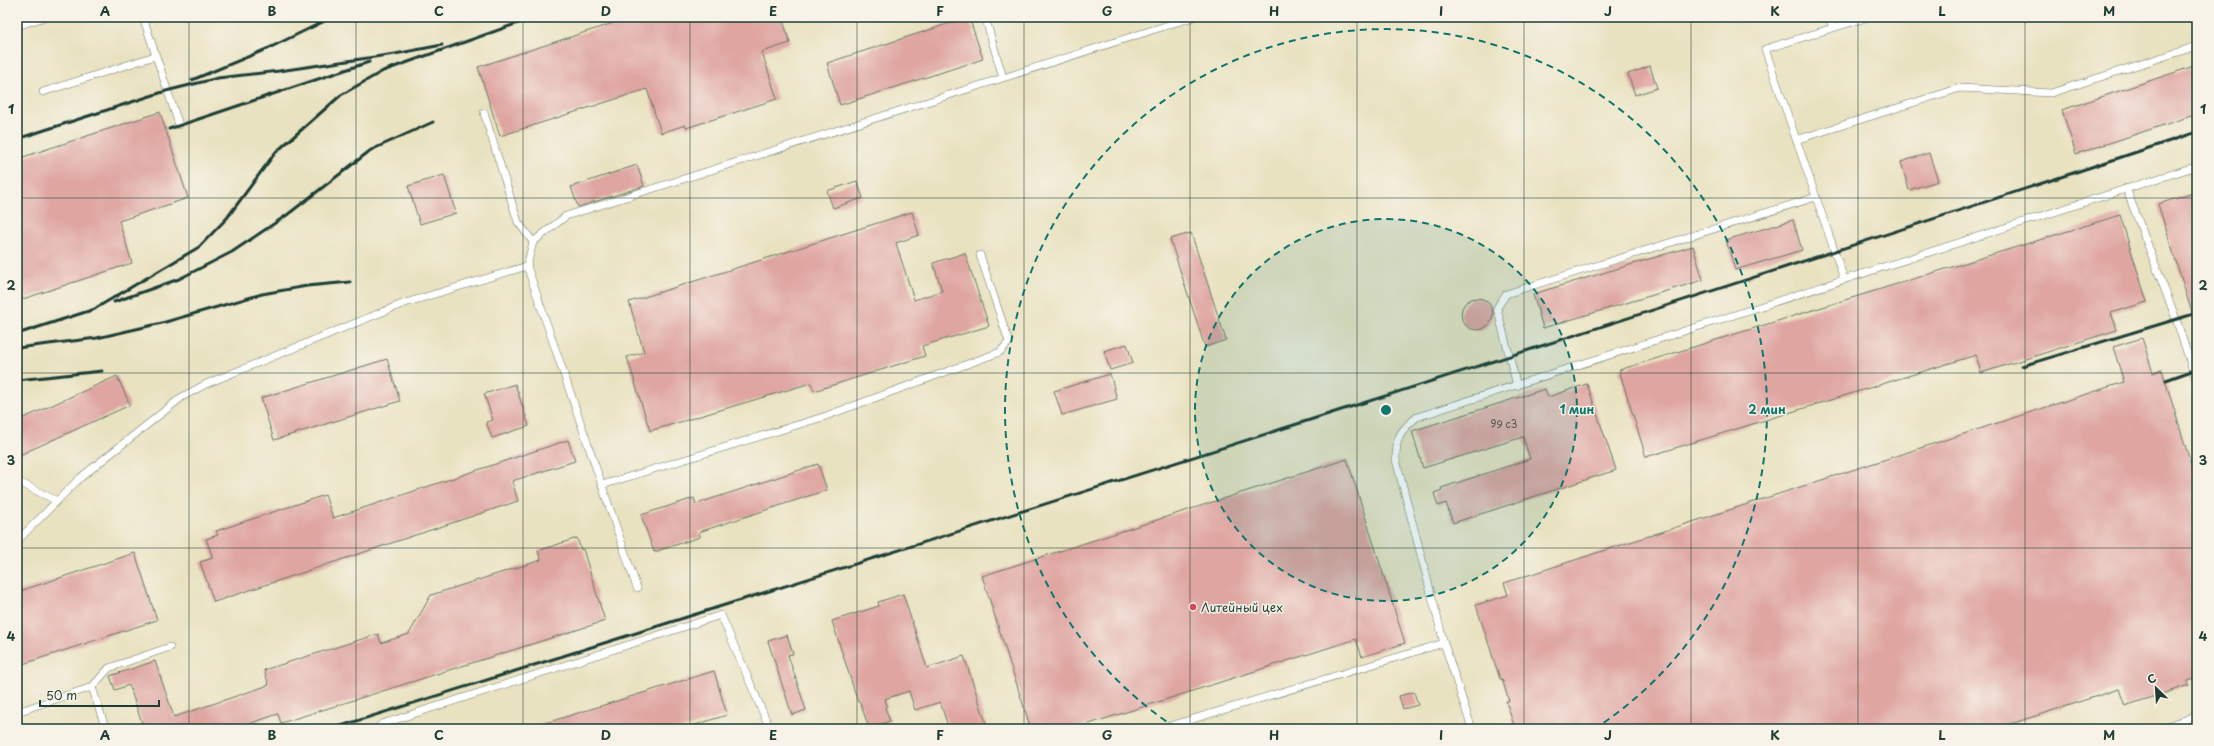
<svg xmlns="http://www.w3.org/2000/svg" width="2214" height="746" viewBox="0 0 2214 746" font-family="'Playpen Sans',sans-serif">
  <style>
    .building { fill: #dfa5a1 }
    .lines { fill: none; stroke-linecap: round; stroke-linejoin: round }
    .lane-casing { stroke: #667765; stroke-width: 8 }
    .lane { stroke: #fff; stroke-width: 7 }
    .rail { stroke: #1f3d34; stroke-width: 3 }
    .grid { fill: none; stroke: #1f3d34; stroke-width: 1; stroke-opacity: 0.55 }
    .ring { fill: none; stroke: #0f766e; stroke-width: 2; stroke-dasharray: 7 5 }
    .poi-dot { fill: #d1495b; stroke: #f7f3e8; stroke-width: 1.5 }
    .labels { text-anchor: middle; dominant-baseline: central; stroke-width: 3; stroke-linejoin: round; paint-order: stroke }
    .number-label { font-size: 10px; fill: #4f574f }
    .poi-label { font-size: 12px; fill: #1f3d34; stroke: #f7f3e8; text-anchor: start }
    .centre { fill: #0f766e; stroke: #f7f3e8; stroke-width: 2 }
    .ring-label { font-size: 12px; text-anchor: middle; font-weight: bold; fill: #0f766e; stroke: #f7f3e8; stroke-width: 3; stroke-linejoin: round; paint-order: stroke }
    .neatline { fill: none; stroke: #1f3d34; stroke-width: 1.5 }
    .grid-label { font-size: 13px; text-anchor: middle; font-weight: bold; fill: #1f3d34 }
  </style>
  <rect width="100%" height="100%" fill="#f7f3e8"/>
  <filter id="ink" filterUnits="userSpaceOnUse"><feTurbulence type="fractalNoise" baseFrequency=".025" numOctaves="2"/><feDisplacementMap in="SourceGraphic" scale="8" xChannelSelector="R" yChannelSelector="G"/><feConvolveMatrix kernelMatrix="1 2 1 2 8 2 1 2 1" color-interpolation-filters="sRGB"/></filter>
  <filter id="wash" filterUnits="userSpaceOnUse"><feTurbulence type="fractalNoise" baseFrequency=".012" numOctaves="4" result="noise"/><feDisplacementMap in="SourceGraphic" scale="16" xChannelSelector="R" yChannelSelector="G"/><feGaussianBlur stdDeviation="0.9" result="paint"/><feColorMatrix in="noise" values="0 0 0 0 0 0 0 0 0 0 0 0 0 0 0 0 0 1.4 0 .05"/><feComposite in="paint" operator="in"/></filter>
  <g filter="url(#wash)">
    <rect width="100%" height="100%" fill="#e9e2c1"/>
    <g id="blocks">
      <path class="building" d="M632,17H782L790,43L762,52L777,99L686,128L685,125L661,133L647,89L500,136L478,67Z
        M969,17L983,59L840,105L827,63Z
        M2197,65V114L2076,154L2062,110Z
        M1650,66L1657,88L1635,95L1628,74Z
        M160,112L188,198L119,221L132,263L17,301V159Z
        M1929,153L1938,181L1909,190L1901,162Z
        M637,165L644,186L578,207L571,187Z
        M444,175L456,213L420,224L408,186Z
        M857,181L863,198L833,208L827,191Z
        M2197,192V319H2194L2158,204Z
        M912,212L919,235L896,243L914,300L942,291L933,263L965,253L989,326L922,346L925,356L814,391L811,383L650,431L627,357L644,352L629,302Z
        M2120,215L2147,302L2111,313L2117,330L1981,373L1976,355L1646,457L1619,370Z
        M1793,220L1802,250L1735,270L1726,240Z
        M1191,233L1226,340L1205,347L1170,239Z
        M1693,246L1703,280L1543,328L1533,294Z
        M1461 314a16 16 0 1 1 32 0a16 16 0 1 1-32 0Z
        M2142,338L2153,373L2162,370L2197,484V677L2188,680L2189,685L2125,706L2119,689L1995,729H1515L1506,701H1509L1502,679H1500L1476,605L1508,595L1504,583L2124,382L2113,347Z
        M1127,344L1133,363L1110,370L1104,351Z
        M387,359L400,401L274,440L261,398Z
        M1110,374L1117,399L1062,415L1054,391Z
        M117,376L130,405L17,456V421Z
        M515,384L529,426L492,438L486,422L493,420L484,394Z
        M1587,384L1616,470L1453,523L1446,503L1438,506L1434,493L1442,490L1441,488L1530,459L1523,437L1423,468L1412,431L1545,389L1548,397Z
        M568,440L575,461L512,481L518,501L214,602L200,562L213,558L206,539L218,535L216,531L325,495L333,518Z
        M1347,459L1405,643L1362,657L1356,639L1073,729H1031L982,576Z
        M818,464L827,490L699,532L700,537L654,552L641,515L694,498L696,504Z
        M577,538L581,550L583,549L605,621L281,723L278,714L234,729H144L129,685L115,690L110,676L155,661L174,717L269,685L264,670L378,634L381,643L409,634L431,595L541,560L538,551Z
        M135,553L157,620L17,666V592Z
        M903,594L927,668L964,656L988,729H949L940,702L915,710L909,691L885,699L887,706L885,707L890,721L869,728L860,702H858L832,621L879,606L878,602Z
        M787,635L793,654L788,655L806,710L792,715L768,641Z
        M714,671L727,715L682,729H536V726Z
        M1414,692L1418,705L1403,709L1399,696Z"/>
    </g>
  </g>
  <g filter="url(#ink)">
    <use href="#blocks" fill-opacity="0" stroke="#667765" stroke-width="1"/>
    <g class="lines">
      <g class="lane-casing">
        <path id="lane" d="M143,17L179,125
          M985,17L1003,78L1193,17
          M1829,17L1833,28L1869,17
          M17,26L45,17
          M43,92L155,56
          M484,113L518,222L533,242
          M1796,140L1960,88L2051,93L2197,46
          M2126,188L2176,319L2197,383
          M1816,197L1844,279
          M1517,386L1497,308L1506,294L1816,197L1765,49L1833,28
          M17,481L57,501
          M602,485L823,417L1000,352L1009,342L980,255
          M17,541L80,478L182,397L206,384L402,304L527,266
          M637,588L527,266L533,242L566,216L1003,78
          M92,687L105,727
          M17,712L92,687L109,668L170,647
          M376,729L382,724L721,615L770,729
          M1160,729L1444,643
          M1472,729L1444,643L1396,460C1396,438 1398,432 1417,417L2197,166
          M2157,729L2197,716"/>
      </g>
      <use href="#lane" class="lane"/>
      <path class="rail" d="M192,80L269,48L333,17
        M169,129L369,62
        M17,139L166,91L218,78L279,71L395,54L442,45
        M114,302L179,279L232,252L287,215L371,150L433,122
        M91,311L199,247L227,218L275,153L341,95L383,71L535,17
        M17,334L95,309
        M17,348L97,338L162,323L262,294L307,286L350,282
        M2022,366L2197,313
        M17,380L102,371
        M2166,380L2197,369
        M331,729C954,533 1577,338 2197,132"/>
    </g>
  </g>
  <path class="grid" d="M189,17V729M356,17V729M523,17V729M690,17V729M857,17V729M1024,17V729M1190,17V729M1357,17V729M1524,17V729M1691,17V729M1858,17V729M2025,17V729M17,198H2197M17,373H2197M17,548H2197"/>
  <circle cx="1386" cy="410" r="191" fill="#0f766e" fill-opacity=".12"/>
  <g class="ring">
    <circle cx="1386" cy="410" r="191"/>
    <path d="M1176 728A381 381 0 1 1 1596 728"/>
  </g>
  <circle class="poi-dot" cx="1193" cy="607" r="4"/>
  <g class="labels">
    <g class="number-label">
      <text x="1504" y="423">99 с3</text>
    </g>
    <g class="poi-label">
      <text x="1201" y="607">Литейный цех</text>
    </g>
  </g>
  <circle cx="1386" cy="410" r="6" class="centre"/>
  <g class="ring-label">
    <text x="1577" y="414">1 мин</text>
    <text x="1767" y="414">2 мин</text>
  </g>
  <rect width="2214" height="746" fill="none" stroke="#f7f3e8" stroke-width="44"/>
  <g transform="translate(2156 688) rotate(335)" stroke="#f7f3e8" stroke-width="3" paint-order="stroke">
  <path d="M0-3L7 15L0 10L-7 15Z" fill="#1f3d34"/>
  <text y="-6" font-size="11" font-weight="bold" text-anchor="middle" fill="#1f3d34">С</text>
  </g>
  <path d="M40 700v6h119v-6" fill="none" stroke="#1f3d34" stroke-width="2"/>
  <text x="46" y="700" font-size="12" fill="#1f3d34" stroke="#f7f3e8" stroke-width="3" paint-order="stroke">50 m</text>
  <rect x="22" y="22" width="2170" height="702" class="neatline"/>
  <g class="grid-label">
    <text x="105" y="16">A</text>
    <text x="272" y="16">B</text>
    <text x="439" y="16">C</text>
    <text x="606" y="16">D</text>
    <text x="773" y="16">E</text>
    <text x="940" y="16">F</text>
    <text x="1107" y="16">G</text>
    <text x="1274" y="16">H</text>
    <text x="1441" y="16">I</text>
    <text x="1608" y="16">J</text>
    <text x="1775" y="16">K</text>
    <text x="1942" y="16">L</text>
    <text x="2109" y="16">M</text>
    <text x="11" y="114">1</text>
    <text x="2203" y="114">1</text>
    <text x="11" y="290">2</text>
    <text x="2203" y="290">2</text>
    <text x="11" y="465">3</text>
    <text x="2203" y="465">3</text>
    <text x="11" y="641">4</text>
    <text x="2203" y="641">4</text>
    <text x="105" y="740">A</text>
    <text x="272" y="740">B</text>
    <text x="439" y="740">C</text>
    <text x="606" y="740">D</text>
    <text x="773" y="740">E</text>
    <text x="940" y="740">F</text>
    <text x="1107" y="740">G</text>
    <text x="1274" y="740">H</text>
    <text x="1441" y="740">I</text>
    <text x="1608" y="740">J</text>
    <text x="1775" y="740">K</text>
    <text x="1942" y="740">L</text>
    <text x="2109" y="740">M</text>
  </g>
</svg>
